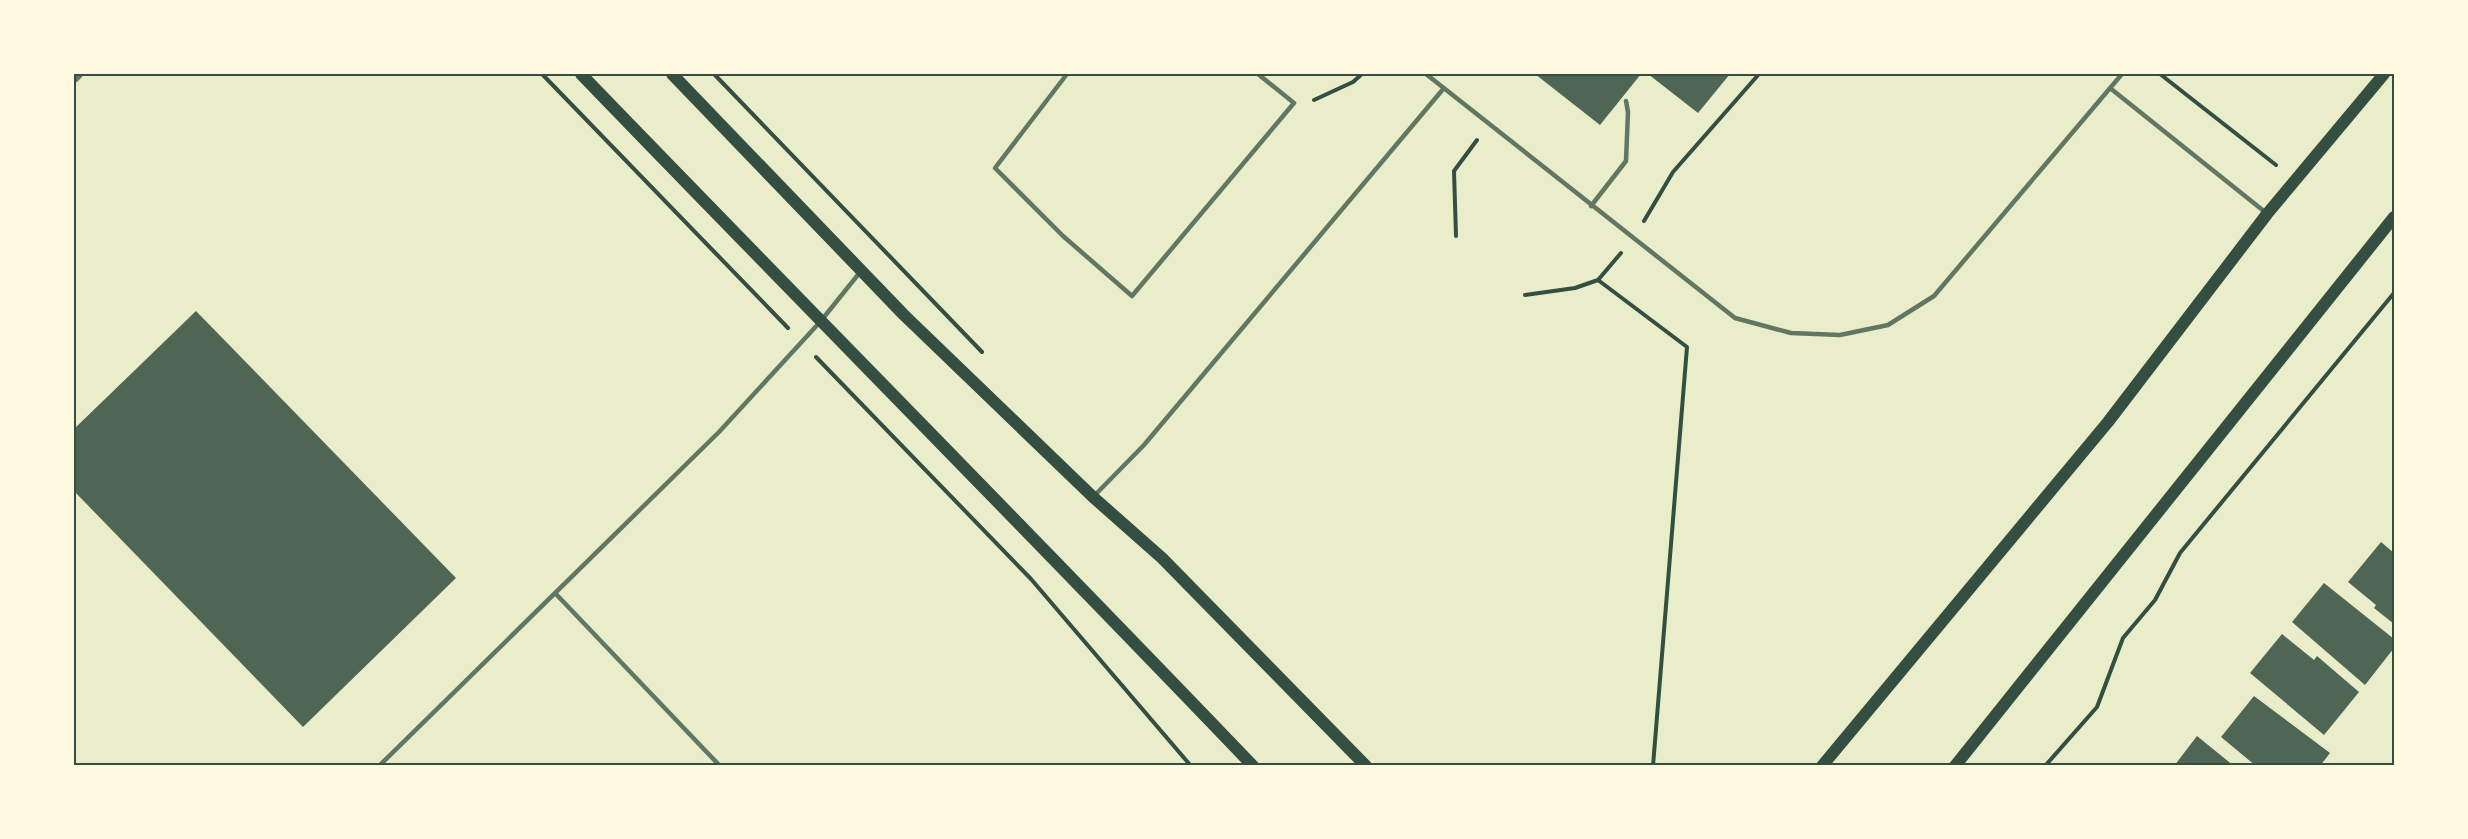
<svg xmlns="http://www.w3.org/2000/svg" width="2468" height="839" viewBox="0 0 2468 839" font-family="'DM Sans',sans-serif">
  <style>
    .building { fill: #4f6655 }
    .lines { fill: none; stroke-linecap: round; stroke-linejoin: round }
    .path { stroke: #344e41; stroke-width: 4 }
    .service { stroke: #617663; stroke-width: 4.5 }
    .tertiary { stroke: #617663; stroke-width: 10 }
    .secondary { stroke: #344e41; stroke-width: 12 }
    .neatline { fill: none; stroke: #344e41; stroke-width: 2 }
  </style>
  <rect width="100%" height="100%" fill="#e9edc9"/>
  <path class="building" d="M1535,74H1641L1600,125Z
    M1648,74H1730L1698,113Z
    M196,311L456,578L303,727L74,491V429Z
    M2381,542L2394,553V624L2374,608L2376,605L2348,582Z
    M2324,583L2394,639V648L2365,685L2292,622Z
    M2282,634L2314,660L2317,656L2359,692L2324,735L2250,673Z
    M2254,696L2330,753L2320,766H2256L2221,737Z
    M2197,736L2234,766H2174Z"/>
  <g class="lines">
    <path class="path" d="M542,74L788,328
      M714,74L982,352
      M2160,74L2276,165
      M1314,100L1353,82L1362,74
      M1644,221L1673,172L1759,74
      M1456,236L1454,171L1477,140
      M1621,253L1598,280L1687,347L1653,766
      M1525,295L1575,288L1598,280
      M816,357L1031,579L1191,766
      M2045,766L2097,707L2123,638L2155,600L2180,553L2394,293"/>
    <path class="service" d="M1067,74L995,168L1063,236L1132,296L1294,103L1258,74
      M1426,74L1735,318L1791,333L1840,335L1888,325L1934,296L2122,74
      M2110,88L2265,212
      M1591,206L1626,161L1628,112L1626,101
      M1094,496L1144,445L1444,88
      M555,593L720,766
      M379,766L719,432L820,322L861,271"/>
    <path class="tertiary" d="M74,78L78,74"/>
    <path class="secondary" d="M581,74C804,305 1030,533 1253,766
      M672,74L904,315L1093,497L1162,558L1366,766
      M1822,766L2108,422L2267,214L2384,74
      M1955,766L2394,217"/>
  </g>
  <rect width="2468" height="839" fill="none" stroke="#fefae0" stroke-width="150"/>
  <rect x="75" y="75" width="2318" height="689" class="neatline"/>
</svg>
